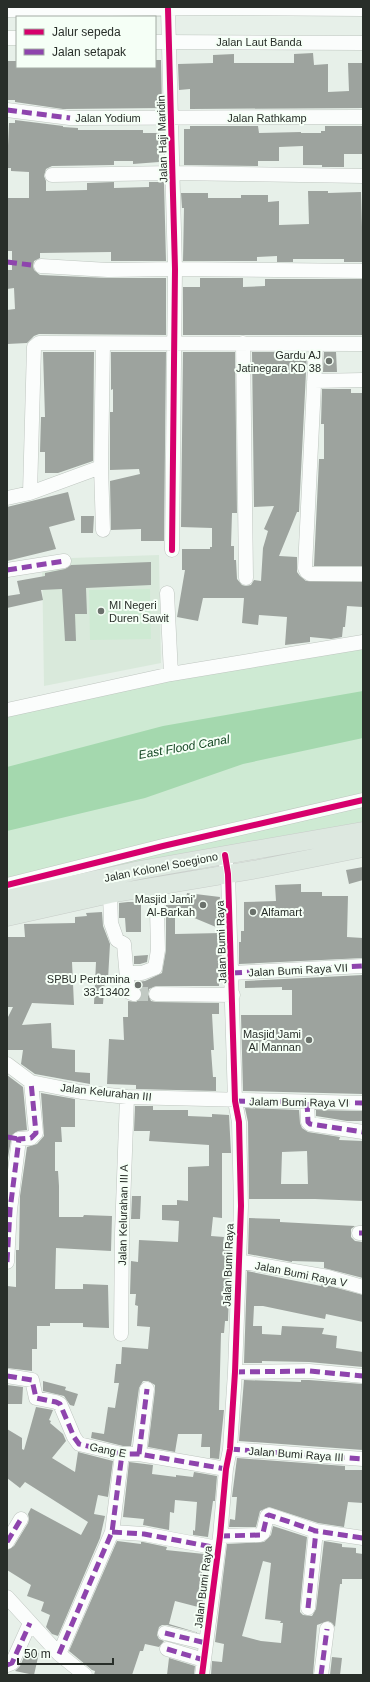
<svg xmlns="http://www.w3.org/2000/svg" width="370" height="1682" viewBox="0 0 370 1682" font-family="Helvetica,sans-serif">
  <style>
    .built { fill: #d9e9db }
    .green { fill: #ceead3 }
    .water { fill: #a4d8ae }
    .building { fill: #9da39e; fill-rule: evenodd }
    .lines { fill: none; stroke-linecap: round; stroke-linejoin: round }
    .minor-tunnel { stroke: #c1c9c3; stroke-width: 14; stroke-dasharray: 14 7; stroke-linecap: butt }
    .minor-casing { stroke: #bfc6c0; stroke-width: 15 }
    .major-casing { stroke: #c7ccc8; stroke-width: 19 }
    .minor { stroke: #fbfdfc; stroke-width: 14 }
    .major { stroke: #dde8e0; stroke-width: 18 }
    .quiet { stroke: #8e44ad; stroke-width: 5; stroke-dasharray: 10 5; stroke-linecap: butt }
    .cycleway-casing { stroke: #f5fff6; stroke-width: 8 }
    .cycleway { stroke: #d6006c; stroke-width: 6 }
    .poi-dot { fill: #6b726c; stroke: #f5fff6; stroke-width: 1.5 }
    .labels { text-anchor: middle; dominant-baseline: central; stroke-width: 4; stroke-linejoin: round; paint-order: stroke }
    .street-label { font-size: 11px; fill: #282e29; stroke: #f5fff6 }
    .poi-label { font-size: 11px; fill: #282e29; stroke: #f5fff6; text-anchor: end }
    .water-label { font-size: 12px; font-style: italic; fill: #124521; stroke: #f5fff6 }
  </style>
  <rect width="100%" height="100%" fill="#e7f0e9"/>
  <path class="built" d="M159,555L161,663L44,686L42,559Z"/>
  <path class="green" d="M150,589L151,639L90,640L89,590Z
    M363,642V831L7,899V710Z"/>
  <path class="water" d="M363,691V738L243,764L145,798L7,831V767L163,726Z"/>
  <path class="building" d="M313,53L314,65L328,64V92L349,91L348,63H363V108L190,109V89L179,90L178,64L213,63V55L234,54V63H294V54Z
    M155,60H161L162,108L63,109L15,102V100H7V61H17V67H155Z
    M15,120L63,126V127L78,128V130H143V133H159V162L133,164V161H114V165L52,166L46,169L44,176L46,181V191L87,190V183L114,182V188L149,187V182H164L166,261H111V252L40,253V258L34,261L33,266L34,270L40,275L108,278H166V335L39,334L34,336L27,343L7,344V310L15,309L14,288L7,289V270H12V251H7V198H29V172L11,171V168H7L9,123H15Z
    M190,126H258L259,133L301,132V133H321V131H325V126H363V154H344V167H322V165H303V146L279,147V161H258V166L184,165V129H190Z
    M308,191H328V193L361,192L363,262H344V259H293V262H277V256L257,257V261H183L184,208H182L181,193H208V198H241V195H268V202L279,201V225L309,224Z
    M200,278H243V287L265,286V279H363V335H183V287H200Z
    M43,352H94L93,461L58,473H45V452H40L41,417H45Z
    M111,352H166L164,541H141V529L111,530L110,481L140,474L139,469L110,470V412H113V389L111,390Z
    M183,352H235L237,513H232L231,546H234V560H236L237,579L242,585L246,586L251,585L254,580L261,581L263,548L268,531L264,529L274,506L254,507L252,352H307L299,512H297L279,556L297,557V572L300,576L306,581L363,582V607L347,606L345,627H343L342,637L331,639L310,637V642L285,645L287,617L259,615L258,625L242,623L244,598H203L198,621L177,617L185,570H182V549H210V547H212V528L181,527Z
    M324,352H336L337,372H323Z
    M322,389H351V393H363V566H314L319,459H324V424H321Z
    M68,492L75,520L49,527L56,549L7,561V507Z
    M81,516H94L93,533H81Z
    M151,562V585L86,588L87,614H75L76,641H65L62,589L41,590L43,600L7,608V596L20,594L17,581L45,576V573L65,569L71,565Z
    M363,867V880L349,884L346,870Z
    M301,884V892H322V896H348L347,937L363,938V958L239,964V942H241V931H244V902L276,901L275,885Z
    M187,893L220,897L216,927L175,910V934L221,933L222,969H220L219,972V986H156L149,989L148,994L151,1001L156,1002L219,1003V1014H212L214,1050H211L213,1077H216V1091L136,1089V1085L107,1084L109,1039L124,1040L123,1017H128V1001L136,1002L142,997V992L140,988L136,986V982L145,981L162,973L166,950V905H185Z
    M128,902H141V932H126L125,918H119V903Z
    M102,912L103,926L110,944L108,979H105L103,1004H94L96,962H72L74,1005L32,1003L22,1025L51,1023L52,1048L75,1050V1072L90,1073V1084L35,1074L21,1064L23,1050H7V1019L13,1007H7V937H25L24,924L75,923V917L87,916L86,913Z
    M148,955L147,962L140,964H134V956Z
    M363,975V1094L243,1091L241,1015H292V990H282V987L245,988V981Z
    M7,1075L23,1087L27,1130L18,1131L12,1135L7,1163Z
    M41,1093L75,1099V1127H61L62,1142H55V1171H58L59,1186V1217H83L84,1215L112,1216L111,1251L56,1248L55,1289H83V1284L108,1285L109,1328L83,1327V1323H50V1326H37V1349H32V1371L7,1368V1286L16,1287V1250H19L20,1196L27,1147L37,1144L44,1136Z
    M135,1106H153V1110H188V1116L212,1117V1114L229,1115L231,1153H222V1218L213,1217L211,1236L224,1237L223,1243H231L228,1321H225L224,1333H221L219,1410H224L219,1459L210,1458V1447H201L202,1434H178L175,1452L148,1447L155,1390V1385L148,1381H143L139,1388L131,1446H123L91,1438L92,1432L104,1434L108,1407L115,1408L119,1383H114L116,1364H121L122,1347L148,1349L150,1327L137,1326L138,1306L135,1305L136,1294H130L131,1261L138,1262L139,1240L178,1242L179,1221L162,1220V1205H177V1200L188,1201V1167L209,1166V1145L149,1141L150,1131H134Z
    M245,1108L299,1110L300,1123L302,1128L308,1132L340,1137L339,1140L363,1141V1201L315,1199H249L248,1122ZM307,1151L308,1184H281L282,1152Z
    M316,1110L363,1111V1121H347L316,1116Z
    M132,1196H141L140,1219H131Z
    M249,1218L280,1219V1222L355,1226L351,1229V1237L355,1241L363,1242V1278L324,1268V1262L292,1261V1262L248,1254Z
    M247,1271L321,1286L322,1284L326,1285L363,1295V1322L326,1314L325,1319L263,1306H254L253,1326H262V1334L281,1335L282,1326L324,1328L322,1334L337,1336L336,1348L363,1352V1367L309,1362L262,1361V1363H244Z
    M244,1380L301,1382V1380H309L363,1384V1450L239,1441Z
    M43,1381L66,1387L65,1390L78,1394L74,1406L70,1405L64,1396L43,1391Z
    M7,1385L23,1387L22,1404H7Z
    M36,1407L53,1410L49,1420L51,1421L50,1423L63,1434L66,1441L52,1458L75,1472L78,1452L113,1461L108,1497L98,1495L94,1514L105,1516L100,1538L58,1636L52,1634L46,1627L50,1615L41,1611L44,1602L27,1596L31,1585L7,1570V1550L14,1546L28,1523L29,1519L28,1514L31,1508L81,1535L88,1522L25,1482L20,1488L7,1478V1429L22,1438V1449L24,1450Z
    M237,1458L345,1466V1470H363V1503L348,1502L344,1527L318,1523L269,1507L260,1511L256,1527H229L230,1519L235,1520L237,1497H232Z
    M129,1462L153,1465L152,1474L176,1477V1475L193,1477L194,1472L217,1476L215,1501H213L208,1537L193,1535V1530L195,1531L197,1502L175,1500L174,1513L170,1512L169,1530L143,1525L144,1519L123,1517Z
    M273,1526L307,1537L300,1607V1612L303,1615L312,1616L316,1609L324,1541L342,1544V1547L356,1548V1553L363,1554V1579H342V1584H340L335,1627L332,1623L328,1621L317,1625L313,1675H211L212,1661L222,1662L224,1644L215,1642L227,1544L264,1542L271,1535ZM263,1561L271,1563L265,1619L281,1621L280,1623H283L281,1643L261,1641L242,1636Z
    M117,1541L141,1544V1542H143L167,1547L166,1550L204,1554L201,1582H205L202,1608L175,1601L169,1624L199,1633L167,1625H162L159,1627L157,1635L159,1639L164,1641L159,1647L145,1644L143,1651H140L132,1675H94L95,1671L92,1670L69,1651Z
    M27,1650L39,1653L34,1675L15,1671L20,1666Z
    M332,1657L342,1658L340,1675H330Z
    M169,1658L195,1666L194,1675H167Z"/>
  <g class="lines">
    <path class="minor-tunnel" d="M134,994H156"/>
    <g class="minor-casing">
      <path id="minor" d="M168,9L175,269L172,550
        M7,10L212,8L363,9
        M7,38H17
        M155,42L363,43
        M7,110L70,118L363,117
        M52,175L173,173L363,176
        M41,266L108,270L175,269L363,271
        M243,343L246,578
        M103,344L101,467L103,530
        M316,344L305,568L307,572L310,574H363
        M314,381L363,380
        M30,493L34,347L39,343L363,344
        M7,498L30,493L101,467
        M7,570L64,561
        M167,593L171,674
        M7,710L171,674L363,642
        M7,885L163,846L363,800
        M110,894L111,923L117,940L124,944L128,990L129,992L134,994
        M127,973H142L155,968L158,950L157,909L161,885
        M232,973L363,966
        M156,994L233,995
        M7,1064L31,1082L81,1092L127,1097L363,1103
        M307,1102L308,1122L310,1124L363,1132
        M359,1233H363
        M238,1261L328,1277L363,1287
        M7,1262L10,1210L19,1139L31,1138L36,1133L31,1082
        M121,1334L122,1233L127,1097
        M235,1372L309,1371L363,1376
        M7,1376L32,1380L36,1398L56,1402L60,1404L74,1437L79,1444L122,1454H139L226,1469
        M230,1449L363,1459
        M139,1454L147,1389
        M112,1532L144,1534L218,1548
        M220,1536L260,1535L263,1533L267,1516L269,1515L316,1531L363,1538
        M7,1542L21,1519
        M7,1597L59,1654L85,1675
        M308,1608L316,1531
        M165,1633L206,1643
        M167,1649L204,1660
        M59,1654L112,1532L122,1454
        M7,1665L12,1663L30,1623
        M202,1675L220,1536L226,1469L230,1449L235,1372L241,1206L239,1122L235,1101L228,874L226,864
        M321,1675L327,1629"/>
    </g>
    <g class="major-casing">
      <path id="major" d="M7,899L140,870L363,831
        M7,917L110,894L258,869L363,848"/>
    </g>
    <use href="#minor" class="minor"/>
    <use href="#major" class="major"/>
    <path class="quiet" d="M7,110L70,118
      M7,262L31,265
      M7,570L64,561
      M232,973L363,966
      M235,1101L363,1103
      M307,1102L308,1122L310,1124L363,1132
      M7,1137L19,1139
      M359,1233H363
      M7,1262L10,1210L19,1139L31,1138L36,1133L31,1082
      M235,1372L309,1371L363,1376
      M7,1376L32,1380L36,1398L56,1402L60,1404L74,1437L79,1444L122,1454H139L226,1469
      M230,1449L363,1459
      M139,1454L147,1389
      M112,1532L144,1534L218,1548
      M220,1536L260,1535L263,1533L267,1516L269,1515L316,1531L363,1538
      M7,1542L21,1519
      M308,1608L316,1531
      M165,1633L206,1643
      M167,1649L204,1660
      M59,1654L112,1532L122,1454
      M7,1665L12,1663L30,1623
      M321,1675L327,1629"/>
    <g class="cycleway-casing">
      <path id="cycleway" d="M168,9L175,269L172,550
        M7,885L163,846L363,800
        M202,1675L220,1536L226,1469L230,1449L235,1372L241,1206L239,1122L235,1101L228,874L225,855"/>
    </g>
    <use href="#cycleway" class="cycleway"/>
  </g>
  <g class="poi-dot">
    <circle cx="329" cy="361" r="4"/>
    <circle cx="101" cy="611" r="4"/>
    <circle cx="203" cy="905" r="4"/>
    <circle cx="253" cy="912" r="4"/>
    <circle cx="138" cy="985" r="4"/>
    <circle cx="309" cy="1040" r="4"/>
  </g>
  <g class="labels">
    <g class="street-label">
      <text x="259" y="42">Jalan Laut Banda</text>
      <text x="108" y="118">Jalan Yodium</text>
      <text x="267" y="118">Jalan Rathkamp</text>
      <text transform="translate(162 139) rotate(-92)">Jalan Haji Maridin</text>
      <text transform="translate(161 867) rotate(-11)">Jalan Kolonel Soegiono</text>
      <text transform="translate(221 942) rotate(-92)">Jalan Bumi Raya</text>
      <text transform="translate(298 970) rotate(-3)">Jalan Bumi Raya VII</text>
      <text transform="translate(106 1092) rotate(6)">Jalan Kelurahan III</text>
      <text transform="translate(299 1102) rotate(1)">Jalam Bumi Raya VI</text>
      <text transform="translate(123 1215) rotate(-89)">Jalan Kelurahan III A</text>
      <text transform="translate(228 1265) rotate(-88)">Jalan Bumi Raya</text>
      <text transform="translate(301 1274) rotate(11)">Jalan Bumi Raya V</text>
      <text transform="translate(108 1450) rotate(11)">Gang E</text>
      <text transform="translate(296 1454) rotate(4)">Jalan Bumi Raya III</text>
      <text transform="translate(203 1587) rotate(-83)">Jalan Bumi Raya</text>
    </g>
    <g class="poi-label">
      <text x="321" y="355">Gardu AJ<tspan x="321" dy="13">Jatinegara KD 38</tspan></text>
      <text x="109" y="605" text-anchor="start">MI Negeri<tspan x="109" dy="13">Duren Sawit</tspan></text>
      <text x="195" y="899">Masjid Jami'<tspan x="195" dy="13">Al-Barkah</tspan></text>
      <text x="261" y="912" text-anchor="start">Alfamart</text>
      <text x="130" y="979">SPBU Pertamina<tspan x="130" dy="13">33-13402</tspan></text>
      <text x="301" y="1034">Masjid Jami<tspan x="301" dy="13">Al Mannan</tspan></text>
    </g>
    <g class="water-label">
      <text transform="translate(184 747) rotate(-10)">East Flood Canal</text>
    </g>
  </g>
  <rect width="370" height="1682" fill="none" stroke="#282e29" stroke-width="16"/>
  <rect x="16" y="16" width="140" height="52" fill="#f5fff6" stroke="#a3aba4"/>
  <rect x="24" y="29" width="20" height="6" fill="#d6006c" stroke="#a3aba4"/>
  <text x="52" y="36" font-size="12" fill="#282e29">Jalur sepeda</text>
  <rect x="24" y="49" width="20" height="6" fill="#8e44ad" stroke="#a3aba4"/>
  <text x="52" y="56" font-size="12" fill="#282e29">Jalan setapak</text>
  <path d="M18 1658v6h95v-6" fill="none" stroke="#282e29" stroke-width="2"/>
  <text x="24" y="1658" font-size="12" fill="#282e29" stroke="#f5fff6" stroke-width="3" paint-order="stroke">50 m</text>
</svg>
